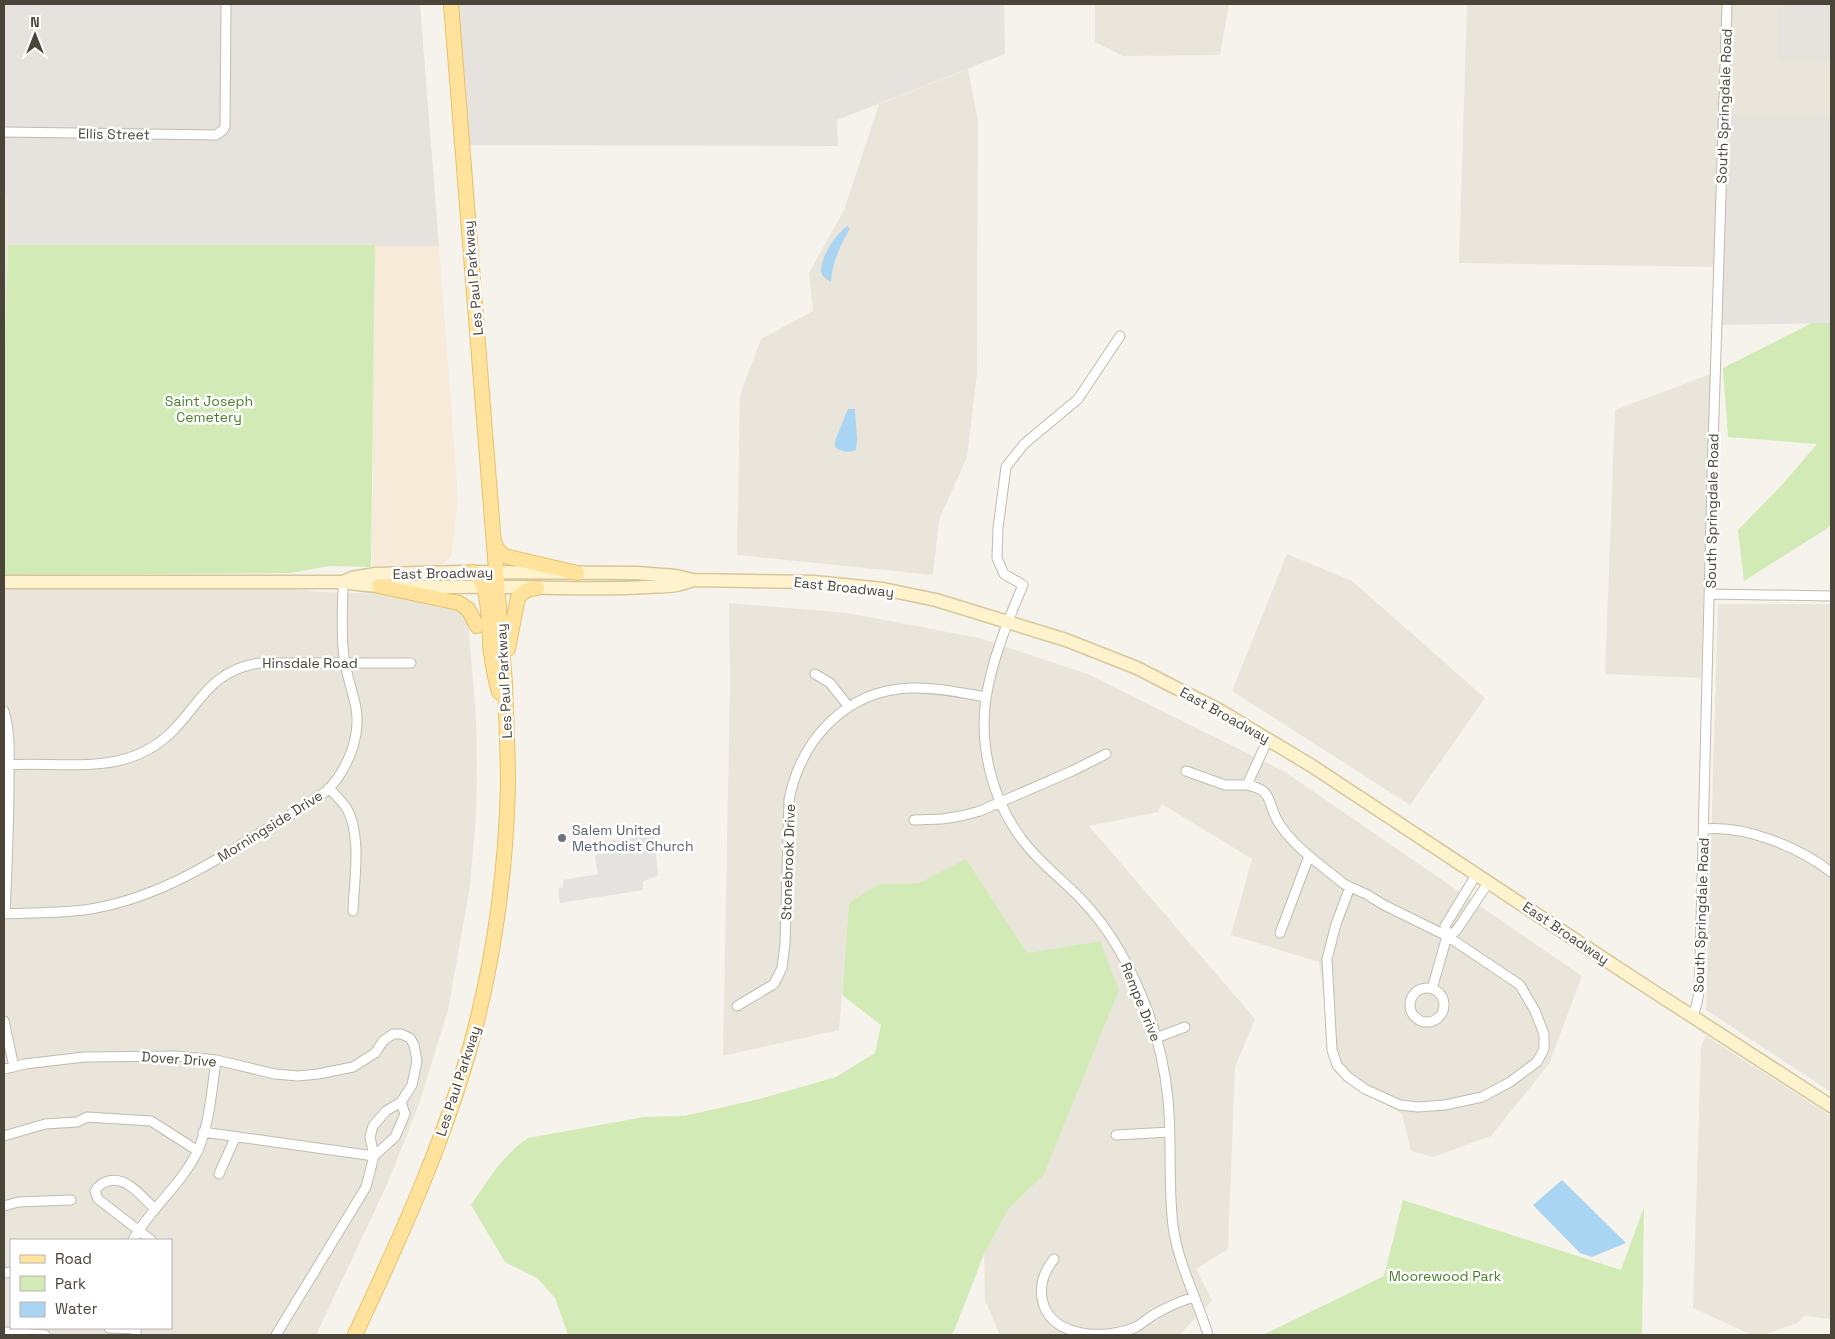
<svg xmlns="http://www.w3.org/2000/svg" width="1835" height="1339" viewBox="0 0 1835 1339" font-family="'Space Grotesk',sans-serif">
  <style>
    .residential { fill: #eae5da; fill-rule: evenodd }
    .commercial { fill: #f7ead8 }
    .industrial { fill: #e6e2dd }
    .green { fill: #d2eab5 }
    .parking { fill: #e5e3e0 }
    .water { fill: #a9d4f2 }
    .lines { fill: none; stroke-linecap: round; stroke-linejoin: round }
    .minor-casing { stroke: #c2bbae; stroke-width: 11 }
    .secondary-casing { stroke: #d6c79b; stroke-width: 15 }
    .primary-casing { stroke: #e6c16a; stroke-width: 16 }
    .minor { stroke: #fff; stroke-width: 9 }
    .secondary { stroke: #fff3cd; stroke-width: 12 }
    .primary { stroke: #ffe39c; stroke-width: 14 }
    .worship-dot { fill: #6b7280; stroke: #fff; stroke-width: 2 }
    .labels { text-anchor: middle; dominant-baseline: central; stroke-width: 5; stroke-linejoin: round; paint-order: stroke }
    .street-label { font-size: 14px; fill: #4b4439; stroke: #fff }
    .park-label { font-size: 14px; fill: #4a7f2a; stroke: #fff }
    .worship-label { font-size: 14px; fill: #5b616d; stroke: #fff; text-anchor: start }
  </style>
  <rect width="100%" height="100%" fill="#f6f3ec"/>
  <path class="residential" d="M1095,4H1229L1220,55L1123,56L1095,42Z
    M1467,4H1779V61H1831V116H1723L1718,267L1459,263Z
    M968,69L978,122L977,373L967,457L939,520L933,575L737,555L740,395L761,339L813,311L809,273L844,210L879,104Z
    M4,196H8V245L4,419Z
    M1711,374L1701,678L1605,674L1615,410Z
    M1287,554L1352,581L1485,698L1410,805L1232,691Z
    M261,586L322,592L391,594L460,607L468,620L476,718L477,762L476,815L470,886L448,1010L419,1104L386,1187L316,1335H4V589ZM11,1240H171V1328H11Z
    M729,603L848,613L979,638L1090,675L1285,772L1582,976L1549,1064L1491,1136L1433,1157L1411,1151L1402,1114L1335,1072L1319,962L1231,935L1252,859L1162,804L1158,812L1089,826L1255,1019L1235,1067L1228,1249L1196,1269L1212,1301L1179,1335H1000L985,1300L984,1254L1009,1208L1043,1176L1100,941L1027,953L966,860L919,883L880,884L849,902L839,1030L723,1056L730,685Z
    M1718,604H1831V1092L1706,1010Z
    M1706,1036L1831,1116V1319L1804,1316L1798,1323L1763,1335H1752L1693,1308L1701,1046Z"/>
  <path class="commercial" d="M375,245L439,246L458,498L452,555L443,564L435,567H372Z"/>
  <path class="industrial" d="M4,4H420L439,246L8,245V196H4Z
    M458,4H1004L1005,54L837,120L838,146L469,145Z
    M1779,4H1831V61H1779Z
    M1723,116H1831V323L1717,325Z"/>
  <path class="green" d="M8,245H375L371,567L330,566L290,573L4,575V385Z
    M1812,323H1831V526L1744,581L1738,530L1782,485L1817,444L1728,437L1723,368Z
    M966,859L1027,953L1100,941L1119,990L1043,1176L1009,1208L984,1254L954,1331L950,1335H568L555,1298L537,1278L505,1262L471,1205C488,1180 503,1155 528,1138L644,1117L684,1116L759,1099L836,1077L875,1053L881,1025L842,995L849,902L880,884L919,883Z
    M1403,1200L1621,1270L1644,1207L1642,1335H1263L1384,1276Z"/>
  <path class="parking" d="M654,835L658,875L643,882V890L560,903L558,889L563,887V880L598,874L595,857L608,842Z"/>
  <path class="water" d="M848,226L849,230C840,247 832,262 831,282C826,279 821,276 821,270C821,257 837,231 848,226Z
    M848,409H855L857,439L856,450C849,453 841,452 835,447V441Z
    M1562,1180L1626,1243L1592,1257L1580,1253L1533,1205Z"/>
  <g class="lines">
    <g class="minor-casing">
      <path id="minor" d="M4,132L216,135L223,130L225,126L226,4
        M1120,336L1078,399L1024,444L1006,467L998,528L997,558L1004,574L1023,585C1008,620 992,660 986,698C979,746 992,799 1021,838C1037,861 1062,879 1081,899C1112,931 1134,973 1149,1015C1159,1042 1165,1070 1168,1099C1172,1141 1168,1184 1173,1226C1178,1264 1197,1298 1208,1335
        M1710,594L1831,596
        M815,674L830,683L849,707
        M4,711C11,734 9,759 9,783C9,827 7,870 5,914
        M4,765C52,761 106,774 149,749C197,722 198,672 260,663H411
        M1186,771L1225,785H1247L1268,739
        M1247,785C1273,790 1267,801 1277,820C1292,846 1321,865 1344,884L1350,887L1366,894L1384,905L1447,936L1520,985L1535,1011L1544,1034V1049L1537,1062L1510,1082L1482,1097L1445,1105L1418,1107L1400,1105L1365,1089L1348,1077L1337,1065L1332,1050L1327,959L1336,924L1350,887
        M329,788C335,795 343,802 347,809C362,836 354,881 353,911
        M914,820L942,819L961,816L980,811L1072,771L1106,754
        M1704,829C1745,825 1799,847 1831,872
        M4,914C30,913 57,913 84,910C149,901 205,868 260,833C283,819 306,806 328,790C347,769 361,738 356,708C353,693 348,679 345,663C340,640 343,606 343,582
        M1280,933L1309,856
        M1447,936L1456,931L1488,883
        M1410 1005a17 17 0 1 1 34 0a17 17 0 1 1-34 0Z
        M1432,989L1447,936L1445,926L1476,875
        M737,1006L774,984L782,968L785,944L789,800C801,739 846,690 911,688C936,687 962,693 986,697
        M1692,1016C1701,1000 1699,980 1700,962L1712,478L1727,4
        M4,1021L14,1067
        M1156,1038L1185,1027
        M4,1069L25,1064L84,1057L176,1056L216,1060L275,1074L298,1076L318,1074L353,1067L375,1053L383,1041L393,1034H401L410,1038L414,1045L417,1061L412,1085L401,1102L386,1111L373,1126L370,1137L374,1156L366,1187L276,1335
        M203,1132L374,1156L395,1137L405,1114L401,1102
        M1116,1135L1170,1132
        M4,1136L45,1124L77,1122L87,1117L151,1121L198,1151
        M219,1174L235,1138
        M4,1206L18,1202L71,1200
        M133,1240C150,1209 180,1186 196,1154C209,1130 212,1088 216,1060
        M151,1240L98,1199L95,1191C98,1186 102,1183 108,1181C127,1176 142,1197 155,1209
        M1054,1259C1043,1272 1038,1289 1044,1306C1057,1339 1108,1339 1136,1327C1143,1323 1148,1318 1155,1314C1167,1307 1181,1301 1194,1297
        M4,1273L11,1272
        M109,1328L136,1329V1335
        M4,1332L45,1335"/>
    </g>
    <g class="secondary-casing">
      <path id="secondary" d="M4,582H343C393,590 445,586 495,587C546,587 597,590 648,587C663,586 679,587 692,580
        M343,582L352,578L376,574L461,572L637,573L676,576L693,580L814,582L883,589L936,600L1066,640L1137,668L1219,710L1312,766L1633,978L1831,1106"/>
    </g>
    <g class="primary-casing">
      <path id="primary" d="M495,543L497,549L504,556L577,573
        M472,572C492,580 488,634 491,653C493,667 495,679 499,692
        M379,586L459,603L468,609L477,626
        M508,649L518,597L527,590L537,588
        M355,1335C402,1234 450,1130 477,1021C496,945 506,865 508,785C508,751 506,717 505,683L451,4"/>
    </g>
    <use href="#minor" class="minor"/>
    <use href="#secondary" class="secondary"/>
    <use href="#primary" class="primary"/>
  </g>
  <circle class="worship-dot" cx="562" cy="838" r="5"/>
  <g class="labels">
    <g class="street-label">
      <text transform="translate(1724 106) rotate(-88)">South Springdale Road</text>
      <text transform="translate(114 134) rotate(1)">Ellis Street</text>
      <text transform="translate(473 278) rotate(-95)">Les Paul Parkway</text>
      <text transform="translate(1712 511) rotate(-89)">South Springdale Road</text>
      <text transform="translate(443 573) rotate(-1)">East Broadway</text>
      <text transform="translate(844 587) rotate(6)">East Broadway</text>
      <text x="310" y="663">Hinsdale Road</text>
      <text transform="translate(504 681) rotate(-93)">Les Paul Parkway</text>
      <text transform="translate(1225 715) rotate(29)">East Broadway</text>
      <text transform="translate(270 826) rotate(-32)">Morningside Drive</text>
      <text transform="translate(788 862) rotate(-88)">Stonebrook Drive</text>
      <text transform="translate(1701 915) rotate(-88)">South Springdale Road</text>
      <text transform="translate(1566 933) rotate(34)">East Broadway</text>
      <text transform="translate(1141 1002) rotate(68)">Rempe Drive</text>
      <text transform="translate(179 1059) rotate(4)">Dover Drive</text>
      <text transform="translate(458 1081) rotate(-72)">Les Paul Parkway</text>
    </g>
    <g class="park-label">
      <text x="209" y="401">Saint Joseph<tspan x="209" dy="16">Cemetery</tspan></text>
      <text x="1445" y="1276">Moorewood Park</text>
    </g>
    <g class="worship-label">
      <text x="572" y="830">Salem United<tspan x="572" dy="16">Methodist Church</tspan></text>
    </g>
  </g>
  <rect width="1835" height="1339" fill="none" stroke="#4b4439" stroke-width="10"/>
  <rect x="10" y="1239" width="162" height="90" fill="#ffffff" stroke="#b7b4b0"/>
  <rect x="20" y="1255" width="25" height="8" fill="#ffe39c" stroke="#b7b4b0"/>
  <text x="55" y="1264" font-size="15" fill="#4b4439">Road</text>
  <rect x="20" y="1276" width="25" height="15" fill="#d2eab5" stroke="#b7b4b0"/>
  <text x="55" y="1289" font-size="15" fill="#4b4439">Park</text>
  <rect x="20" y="1302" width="25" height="15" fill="#a9d4f2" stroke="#b7b4b0"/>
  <text x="55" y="1314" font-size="15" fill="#4b4439">Water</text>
  <g transform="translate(35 35)" stroke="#ffffff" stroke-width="4" paint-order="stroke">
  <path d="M0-4L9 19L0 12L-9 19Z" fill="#4b4439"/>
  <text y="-8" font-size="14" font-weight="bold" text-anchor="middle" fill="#4b4439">N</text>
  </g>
</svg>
